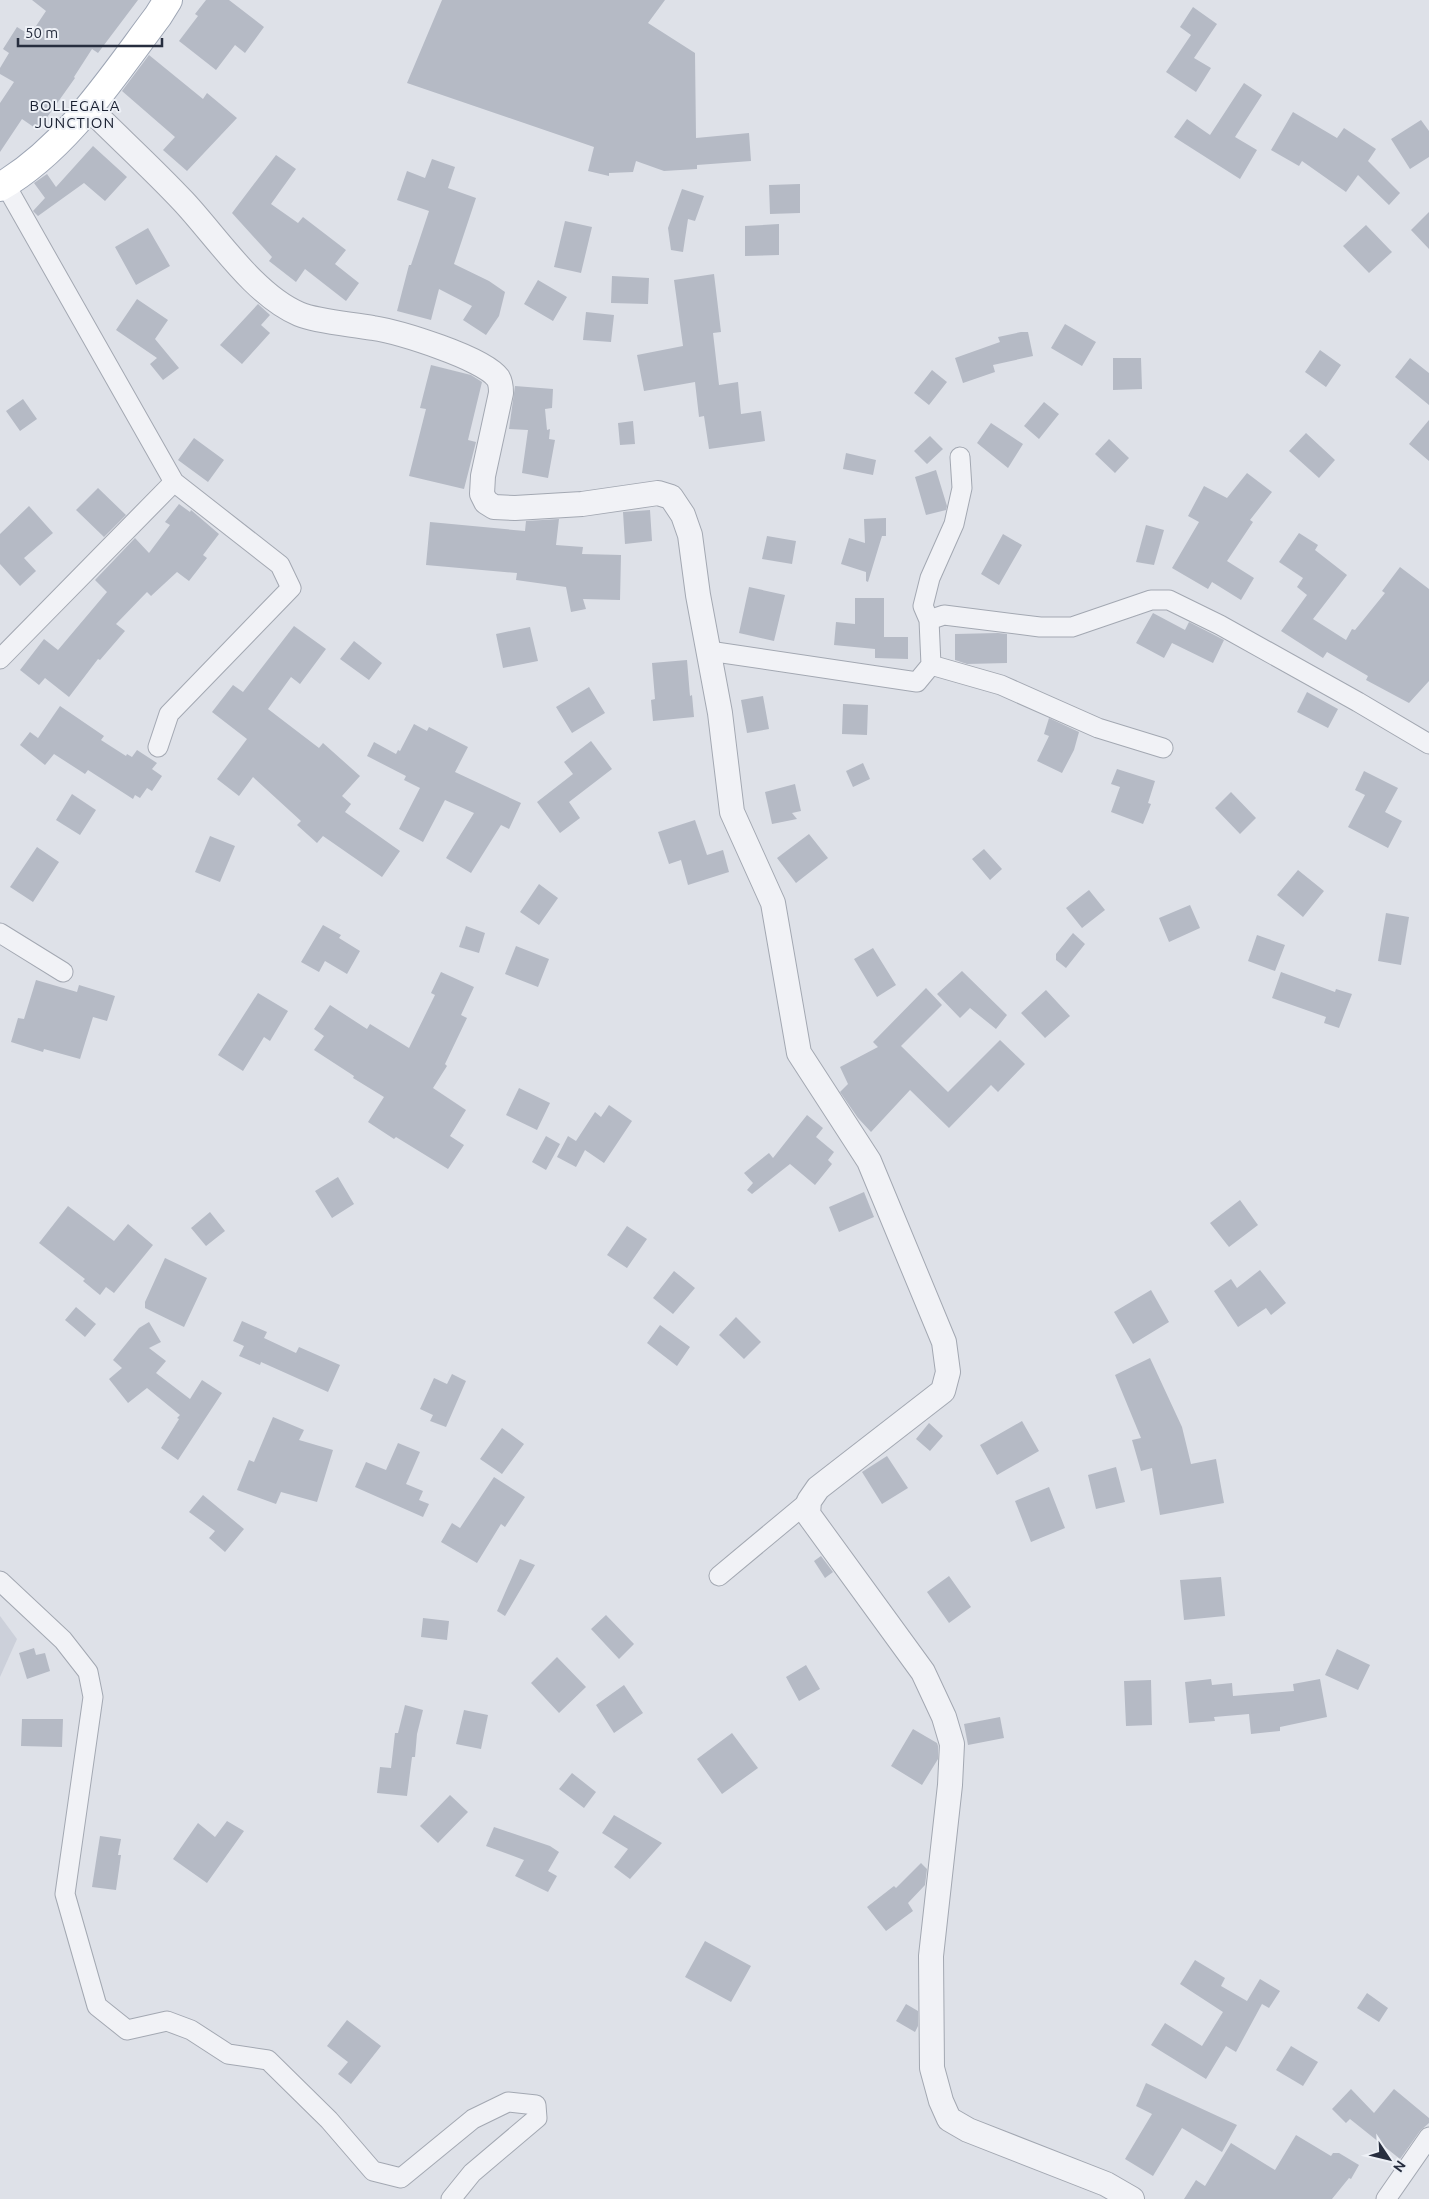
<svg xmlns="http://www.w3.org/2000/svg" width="1429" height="2199" viewBox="0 0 1429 2199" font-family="Ubuntu,sans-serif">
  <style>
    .built { fill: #ccd0da }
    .building { fill: #b5bac5 }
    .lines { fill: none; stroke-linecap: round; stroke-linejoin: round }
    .minor-casing { stroke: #a3a8b2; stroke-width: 21 }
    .tertiary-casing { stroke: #a3a8b2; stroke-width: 26 }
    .primary-casing { stroke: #9da5b4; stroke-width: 30 }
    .minor { stroke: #f1f2f6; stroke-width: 19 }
    .tertiary { stroke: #f1f2f6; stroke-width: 24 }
    .primary { stroke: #fff; stroke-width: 28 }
    .labels { text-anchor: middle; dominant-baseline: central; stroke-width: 4; stroke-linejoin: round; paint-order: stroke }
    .neighbourhood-label { font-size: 15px; letter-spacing: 1px; fill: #191f30; stroke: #edf0f6 }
  </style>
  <rect width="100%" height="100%" fill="#dee1e8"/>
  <path class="built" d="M0,1616L17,1639L0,1677Z"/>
  <path class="building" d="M32,0H138L98,53L92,49L74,77L75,78L38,130L22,119L0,152V103L14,82L0,74V68L9,53L3,49L17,27L30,35L46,11Z
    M206,0H229L264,27L245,53L235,45L216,70L179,41L198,16L195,14Z
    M442,0H665L648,23L695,53L696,138L749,133L751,161L697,165V169L664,171L636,161L633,172L609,173V176L588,171L594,147L407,83Z
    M1193,7L1217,24L1194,58L1211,68L1196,92L1166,72L1191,35L1180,27Z
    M149,55L203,99L207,93L237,118L187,171L163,150L175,137L122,91Z
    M1244,83L1262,95L1235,137L1257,150L1240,179L1174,137L1187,119L1210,135Z
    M1293,112L1337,138L1344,128L1376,149L1368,161L1400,193L1389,205L1358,175L1346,192L1302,161L1299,166L1271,150Z
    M1421,120L1429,131V157L1410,169L1391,139Z
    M93,146L127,177L105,201L84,183L38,216L33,211L45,198L34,183L47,174L56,187Z
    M276,155L296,169L271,204L298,223L303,217L346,250L335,264L359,283L346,301L305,269L296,282L269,261L272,257L232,213Z
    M432,159L455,167L448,188L476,198L454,264L489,281L505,292L499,316L486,335L463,320L472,306L439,289L431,320L397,311L409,265H411L429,211L397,200L407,171L425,178Z
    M800,184V213L770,214L769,185Z
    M682,189L704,196L695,221L688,219L683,252L671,250L668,228Z
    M1429,212V249L1411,230Z
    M565,221L592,227L581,273L554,267Z
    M779,224V255L745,256V226Z
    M1366,225L1392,252L1369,273L1343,246Z
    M148,228L170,266L136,285L115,247Z
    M714,274L721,332L713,333L719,385L738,382L741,414L761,411L765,441L709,449L704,416L699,417L695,382L644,391L637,355L683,346L674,280Z
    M612,276L649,278L648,304L611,303Z
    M538,280L567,297L553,321L524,304Z
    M137,299L168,320L155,339L179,368L163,380L150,364L157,358L116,330Z
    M258,304L270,315L261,325L270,333L242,364L220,345Z
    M586,312L614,315L611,342L583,340Z
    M1065,324L1096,342L1082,366L1051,348Z
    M1021,332H1028L1033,356L993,365L995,372L963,383L955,358L1000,342L998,337Z
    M1320,350L1341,365L1326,387L1305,372Z
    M1113,358H1141L1142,389L1113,390Z
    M1410,358L1429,373V405L1395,377Z
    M431,365L471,375L482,382L468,440L476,442L464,489L409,476L426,409L420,408Z
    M932,370L947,382L929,405L914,393Z
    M515,386L553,389L552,408L545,409L547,430L550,429L549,439L555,440L548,478L522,473L528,430L509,429Z
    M23,399L37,419L20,431L6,411Z
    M1044,402L1059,414L1039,439L1024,426Z
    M1429,420V461L1409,444Z
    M633,421L635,444L620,445L618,423Z
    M991,423L1023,444L1008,468L977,443Z
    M1306,433L1335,460L1319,478L1289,451Z
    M930,436L943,449L927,464L914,451Z
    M194,438L224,460L208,482L178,460Z
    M1109,439L1129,458L1115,473L1095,454Z
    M846,453L876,460L873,475L843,469Z
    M936,470L947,506L946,510L926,515L915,477Z
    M1247,473L1272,492L1250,520L1253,522L1227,561L1254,578L1241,600L1212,582L1208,589L1172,568L1199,522L1188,516L1204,486L1227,498Z
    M98,488L126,515L104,537L76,510Z
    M179,504L190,512L191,510L219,534L203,555L207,558L189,581L177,572L151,596L147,592L116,624L125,631L100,660L98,659L69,697L45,678L39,685L20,670L44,639L58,650L107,592L95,580L135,538L149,553L170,525L165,522Z
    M29,506L53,533L24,558L36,571L20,586L0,564V534Z
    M650,510L652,541L625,544L623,512Z
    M886,518V536H882L868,582L866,581V572L841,564L849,538L865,543L864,519Z
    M559,519L556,545L583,547L582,554L621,555L620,600L583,599L586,609L571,612L566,587L516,580L517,573L426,565L430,522L525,531L526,521Z
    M1146,525L1164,530L1154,565L1136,562Z
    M1299,533L1318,545L1315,550L1347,575L1313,619L1346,640L1352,629L1355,630L1385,593L1382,591L1400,567L1429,589V681L1409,703L1366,680L1368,676L1327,652L1323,658L1281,631L1307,595L1297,587L1303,578L1279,562Z
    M1003,534L1022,545L999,585L981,574Z
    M767,536L796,541L792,564L762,559Z
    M749,587L785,595L774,641L739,633Z
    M855,598H884V637H908V659L875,658V649L834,645L836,622L855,624Z
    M1153,613L1185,630L1189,622L1224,640L1213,663L1172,643L1164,658L1136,643Z
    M294,626L326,649L300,684L291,677L268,709L319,748L323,743L360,776L342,796L351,804L345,812L400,851L382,877L323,836L317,843L297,825L301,821L253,777L239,796L217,779L247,739L212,712L233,685L243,692Z
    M530,627L538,661L503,668L496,634Z
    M998,633L1007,634V663L967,664L955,660V634Z
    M354,641L382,663L369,680L340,659Z
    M687,660L690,696L692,695L694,717L653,721L651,700L655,699L652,663Z
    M589,687L605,713L572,733L556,707Z
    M1307,692L1338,709L1328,728L1297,712Z
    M763,696L769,729L747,733L741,700Z
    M843,704L868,705L867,735L842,734Z
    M60,706L104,736L101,740L126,756L127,754L132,757L137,750L157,763L152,769L162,776L152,791L147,788L140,798L135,795L133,799L88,770L85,774L54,754L45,765L20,745L30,732L38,738Z
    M1049,718L1079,732L1074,750L1062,773L1037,761L1049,736L1044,734Z
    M414,724L427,731L429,727L468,747L455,772L521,803L509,829L501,825L471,873L446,858L474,813L445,800L423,842L399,829L420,788L404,780L406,776L367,756L374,742L396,754L398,750L400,751Z
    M591,741L612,769L569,802L580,818L560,833L537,802L573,774L564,762Z
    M863,763L870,779L853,787L846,771Z
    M1117,769L1155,781L1148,803L1151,804L1143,824L1111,812L1120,787L1111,784Z
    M1364,771L1398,788L1385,812L1402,821L1388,848L1348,827L1365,795L1355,790Z
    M795,784L801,811L792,813L797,819L772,824L765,792Z
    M1231,792L1256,818L1240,834L1215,808Z
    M72,794L96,810L80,835L56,820Z
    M695,820L707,855L723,850L729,872L688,885L681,860L669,864L658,832Z
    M809,834L828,858L796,883L777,858Z
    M210,836L235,846L220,882L195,872Z
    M37,847L59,862L33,902L10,887Z
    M984,849L1002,869L990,880L972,859Z
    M1298,870L1324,891L1303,917L1277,895Z
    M539,884L558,898L539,925L520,912Z
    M1089,890L1105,910L1082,928L1066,908Z
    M1190,905L1200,928L1169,942L1159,918Z
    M1386,913L1409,917L1401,965L1378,961Z
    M323,925L341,935L339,938L360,951L347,974L325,961L319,972L301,962Z
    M466,926L485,933L479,953L459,947Z
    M1073,933L1085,944L1066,968L1056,960V954Z
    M1257,935L1285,945L1275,971L1248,961Z
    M516,946L549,959L538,987L505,974Z
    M873,948L896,985L877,997L854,959Z
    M962,971L1007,1015L996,1029L970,1008L960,1018L937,994Z
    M441,972L474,987L461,1015L467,1018L445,1064L447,1066L433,1088L466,1110L450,1136L464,1145L448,1169L396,1137L394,1139L368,1122L384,1097L353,1078L354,1076L314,1050L324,1036L314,1029L330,1005L367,1029L370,1024L409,1048L435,995L431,993Z
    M1281,972L1335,992L1336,989L1352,994L1339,1028L1324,1023L1326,1017L1272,998Z
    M36,980L77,992L79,985L115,996L107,1021L93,1017L80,1059L44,1049L43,1052L11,1042L18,1018L24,1019Z
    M926,988L942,1005L901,1046L948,1092L1000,1040L1025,1064L998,1092L991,1085L949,1128L910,1090L871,1132L858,1118L840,1092L848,1084L840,1067L878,1047L873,1042Z
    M1046,990L1070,1016L1045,1038L1021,1013Z
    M258,993L288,1011L270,1041L264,1037L243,1071L218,1055Z
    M519,1088L550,1103L537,1130L506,1115Z
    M609,1105L632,1121L604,1163L585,1150L576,1167L557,1157L568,1136L576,1141L595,1112L601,1117Z
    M807,1115L823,1128L816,1137L834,1152L828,1160L832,1164L815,1185L790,1164L752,1194L747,1190L753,1183L744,1173L769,1153L773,1158Z
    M546,1136L560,1144L546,1170L532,1162Z
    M338,1177L354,1204L332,1218L315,1191Z
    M864,1192L874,1217L839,1232L829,1207Z
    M1240,1200L1258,1225L1229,1247L1210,1223Z
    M68,1206L114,1241L128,1224L153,1245L114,1293L106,1287L100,1295L83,1281L85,1279L39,1243Z
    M210,1212L225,1231L206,1246L191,1228Z
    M627,1226L647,1239L627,1268L607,1255Z
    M165,1258L207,1278L184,1327L145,1308V1302Z
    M1260,1270L1286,1303L1271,1315L1266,1308L1238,1327L1214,1291L1231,1279L1237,1288Z
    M674,1271L695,1288L673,1314L653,1298Z
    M1151,1290L1169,1322L1133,1344L1114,1312Z
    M76,1307L96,1324L85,1337L65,1320Z
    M736,1317L761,1342L744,1359L719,1335Z
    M242,1321L267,1332L264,1338L296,1353L299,1347L340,1365L328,1392L261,1362L260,1365L239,1356L244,1346L233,1341Z
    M149,1322L161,1342L149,1348L166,1361L156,1373L190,1399L202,1380L222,1393L178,1460L161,1448L179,1419L177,1418L180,1415L147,1388L128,1403L109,1379L122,1368L113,1360L139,1328Z
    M660,1325L690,1347L677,1366L647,1343Z
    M1150,1358L1182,1427L1191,1464L1216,1459L1224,1503L1160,1515L1152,1468L1141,1471L1132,1440L1141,1438L1115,1375Z
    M452,1374L466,1381L446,1427L430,1421L433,1415L420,1409L434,1378L447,1384Z
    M273,1417L304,1430L299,1440L333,1450L317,1502L281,1492L276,1504L237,1490L249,1460L254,1462Z
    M1022,1421L1039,1451L997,1475L980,1445Z
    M929,1423L943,1436L930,1451L916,1439Z
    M502,1428L524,1444L502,1474L480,1459Z
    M398,1443L420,1452L406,1484L423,1491L419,1500L429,1504L423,1517L355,1487L366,1462L386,1470Z
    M887,1456L908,1488L882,1504L862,1472Z
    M1116,1467L1125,1502L1096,1509L1088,1475Z
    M494,1477L525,1497L505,1527L501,1524L477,1563L441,1542L452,1523L460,1528Z
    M1049,1487L1065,1528L1031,1542L1015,1501Z
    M203,1495L244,1529L225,1552L209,1538L215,1531L189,1512Z
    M821,1556L833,1572L825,1578L814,1561Z
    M520,1559L535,1565L505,1616L497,1611Z
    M949,1576L971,1607L949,1623L927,1592Z
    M1221,1577L1225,1616L1184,1620L1180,1580Z
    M606,1615L634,1644L619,1659L591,1629Z
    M423,1618L449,1621L447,1640L421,1637Z
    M34,1648L36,1655L45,1653L50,1671L27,1679L19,1653Z
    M1337,1649L1370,1665L1358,1690L1325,1675Z
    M557,1657L586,1687L559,1713L531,1683Z
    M806,1665L820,1689L799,1701L786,1677Z
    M1211,1679L1212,1685L1232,1683L1233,1696L1294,1691L1293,1684L1320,1679L1327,1717L1280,1727V1731L1251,1734L1249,1714L1214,1717L1215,1721L1189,1723L1185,1682Z
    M1151,1680L1152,1725L1126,1726L1124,1681Z
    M624,1685L643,1713L614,1733L596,1705Z
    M405,1705L423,1710L417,1734L415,1757H412L407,1796L377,1793L380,1767L391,1768L395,1733H398Z
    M464,1710L488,1715L481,1749L456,1744Z
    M1000,1717L1004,1738L968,1745L964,1724Z
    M22,1719H63L62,1747L21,1746Z
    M913,1729L937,1743L938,1746V1759L922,1785L891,1766Z
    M732,1733L758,1768L722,1794L697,1759Z
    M572,1773L596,1792L584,1808L559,1789Z
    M450,1795L468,1812L438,1843L420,1826Z
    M614,1815L662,1843L630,1879L614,1867L628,1849L602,1833Z
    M227,1821L244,1831L207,1883L173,1859L198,1823L215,1837Z
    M494,1827L550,1846L559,1852L548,1871L557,1876L548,1892L515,1876L524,1860L486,1846Z
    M100,1836L121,1839L118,1855H121L116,1890L92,1887Z
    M921,1863L927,1869L925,1885L908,1903L913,1911L886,1931L867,1907L894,1886L896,1888Z
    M705,1941L751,1966L731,2002L685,1977Z
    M1195,1960L1225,1978L1221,1986L1247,2001L1260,1979L1280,1991L1269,2008L1262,2004L1236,2052L1226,2046L1206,2079L1151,2045L1165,2023L1202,2046L1223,2012L1180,1984Z
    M1367,1993L1388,2008L1379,2022L1357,2008Z
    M906,2004L918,2011V2026L915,2032L896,2021Z
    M347,2020L381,2046L351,2084L338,2074L348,2062L327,2046Z
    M1291,2046L1318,2062L1303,2086L1276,2070Z
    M1146,2083L1237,2125L1222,2152L1182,2128L1153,2176L1125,2159L1152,2114L1136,2106Z
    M1351,2089L1374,2113L1394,2089L1429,2118V2123L1420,2131L1400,2159L1350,2119L1346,2123L1332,2109Z
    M1296,2135L1331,2156L1333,2153H1339L1359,2165L1351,2179L1349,2178L1332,2199H1184L1196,2180L1205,2186L1231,2143L1275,2170Z"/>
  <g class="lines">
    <g class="minor-casing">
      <path id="minor" d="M5,184L174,482L280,565L291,588L169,714L158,747
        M929,620L923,606L930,578L954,524L962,488L960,457
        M709,651L917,682L931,665L929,620L944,615L1040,627H1072L1151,600H1169L1220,625L1358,702L1429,744
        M0,659L174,482
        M931,665L1001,685L1098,728L1163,748
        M0,933L63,972
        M719,1576L809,1501
        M0,1581L63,1640L88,1672L93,1697L65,1894L97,2006L127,2030L167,2021L191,2030L228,2054L268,2060L329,2120L373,2171L401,2178L473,2119L508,2102L536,2105L537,2118L472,2173L451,2199
        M1386,2199L1429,2137"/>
    </g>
    <g class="tertiary-casing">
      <path id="tertiary" d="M89,108C120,139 153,169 183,201C216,236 254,295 299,314C318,322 352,324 373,328C399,332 484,358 498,378C501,383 501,388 501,393L483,476L482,494L486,502L494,507L515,508L582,504L658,493L671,497L683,515L690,535L698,595L720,713L732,812L773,903L799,1053L869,1161L944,1342L948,1372L943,1391L818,1488L809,1501L808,1514L923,1672L944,1717L952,1744L950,1785L931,1956L932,2068L941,2101L949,2119L968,2130L1106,2184L1132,2199"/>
    </g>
    <g class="primary-casing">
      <path id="primary" d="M0,187C67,148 112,77 158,16L168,0"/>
    </g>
    <use href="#minor" class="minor"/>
    <use href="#tertiary" class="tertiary"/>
    <use href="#primary" class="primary"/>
  </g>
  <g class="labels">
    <g class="neighbourhood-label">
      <text x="75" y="105">BOLLEGALA<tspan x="75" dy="17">JUNCTION</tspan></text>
    </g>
  </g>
  <g transform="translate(1389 2159) rotate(125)" stroke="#edf0f6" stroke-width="4" paint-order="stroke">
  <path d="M0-4L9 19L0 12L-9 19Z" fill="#272e3f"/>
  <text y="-8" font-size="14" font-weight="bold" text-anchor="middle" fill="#272e3f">N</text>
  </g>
  <path d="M18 38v8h144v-8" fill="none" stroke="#272e3f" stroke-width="2.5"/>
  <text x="25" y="38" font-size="15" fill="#272e3f" stroke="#edf0f6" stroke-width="4" paint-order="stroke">50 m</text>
</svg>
